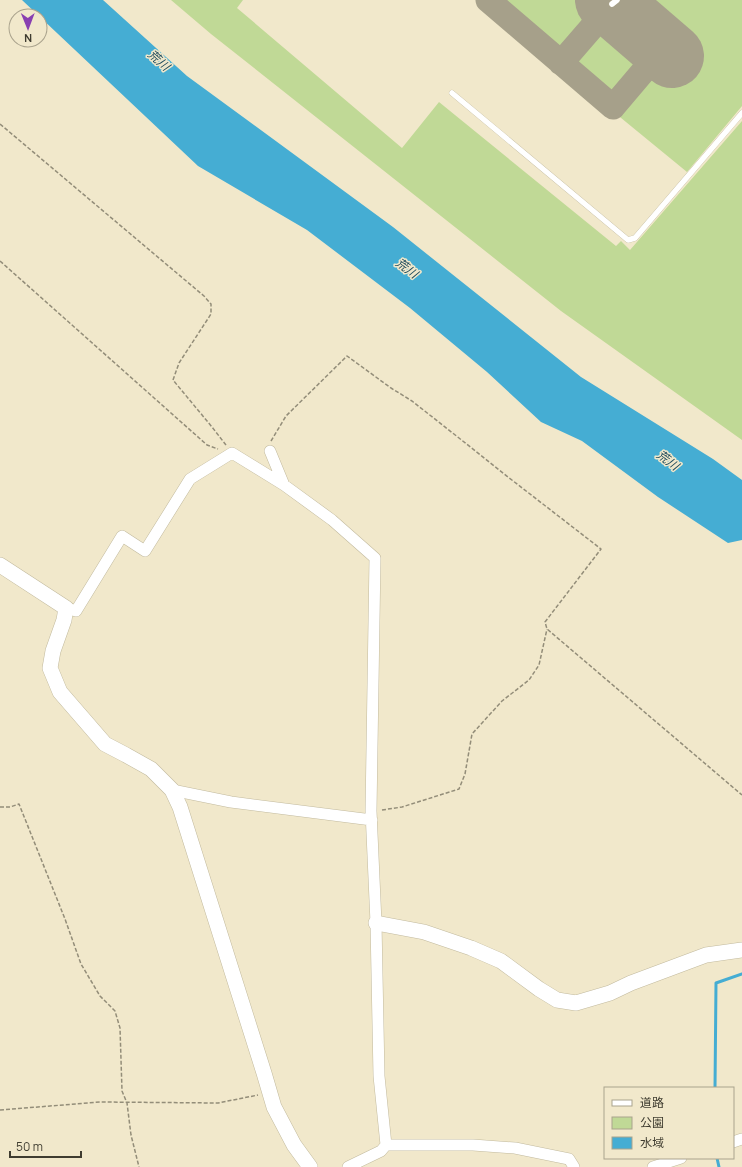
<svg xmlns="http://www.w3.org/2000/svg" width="742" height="1167" viewBox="0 0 742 1167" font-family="Manrope,'Noto Sans JP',sans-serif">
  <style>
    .green { fill: #c0d996 }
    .water { fill: #45add3 }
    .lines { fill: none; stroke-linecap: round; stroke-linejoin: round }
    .stream { stroke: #45add3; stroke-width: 3 }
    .taxiway { stroke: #a6a08a; stroke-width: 25 }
    .runway { stroke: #a6a08a; stroke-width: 64 }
    .lane-casing { stroke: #c2ba9e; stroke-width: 6 }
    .street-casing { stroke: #c2ba9e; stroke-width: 12 }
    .secondary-casing { stroke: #c2ba9e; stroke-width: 16 }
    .path { stroke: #938d79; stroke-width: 1.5; stroke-dasharray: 4 2; stroke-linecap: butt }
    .lane { stroke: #fff; stroke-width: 5.5 }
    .street { stroke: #fff; stroke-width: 11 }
    .secondary { stroke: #fff; stroke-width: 15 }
    .labels { text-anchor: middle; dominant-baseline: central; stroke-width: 3; stroke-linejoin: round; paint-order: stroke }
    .water-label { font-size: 12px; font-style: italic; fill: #1f4b5c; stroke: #f1e8cb }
  </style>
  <rect width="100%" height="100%" fill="#f1e8cb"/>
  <path class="green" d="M171,0H243L237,8L402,148L439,102L616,246L621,241L630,250L742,121V440L561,311L211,34Z
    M502,0H578L593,13L560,51Z
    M634,0H742V106L687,172L615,113L657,66L665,72L688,42Z
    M607,26L646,56L613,96L574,66Z"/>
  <path class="water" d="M22,0H103L187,76L393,227L581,377L713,459L742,480V540L728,543L658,497L582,441L541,422L487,372L410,308L307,230L198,166Z"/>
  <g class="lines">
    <path class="stream" d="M715,1088L716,983L742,974
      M717,1158L719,1167"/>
    <path class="taxiway" d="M488,0L613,107L663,48
      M561,63L612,4"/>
    <path class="runway" d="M607,0L672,56"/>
    <g class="lane-casing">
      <path id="lane" d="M612,4L617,0
        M452,93L628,240L635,238L742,113"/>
    </g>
    <g class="street-casing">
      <path id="street" d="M270,451L284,485
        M66,608L76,611L122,536L145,551L190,479L232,453L284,485L332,520L375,558L371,811L376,923L379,1076L386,1145L381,1151L348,1167
        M172,790L231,802L372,820
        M733,1142L742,1139
        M386,1145H473L515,1148L569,1159L574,1167
        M653,1167L681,1158"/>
    </g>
    <g class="secondary-casing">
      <path id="secondary" d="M0,565L66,608L64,620L53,651L50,668L60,692L105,744L126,755L151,769L172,790L180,807L264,1073L274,1107L294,1145L310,1167
        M376,923L424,932L471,948L501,961L539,989L557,1000L576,1003L610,993L631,983L706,955L742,950"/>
    </g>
    <path class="path" d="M0,124L204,296L211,304V314L179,363L173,380L212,427L226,445
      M0,261L207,445L218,449
      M271,441L286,416L347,356L391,388L412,401L459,438L508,477L601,549L545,622L547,629L742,795
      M0,807H10L19,804L65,919L81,964L100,996L115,1011L120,1028L122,1091L127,1103L131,1135L139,1167
      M382,810L402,807L459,789L465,774L472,734L502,701L529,680L539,665L547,629
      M0,1110L100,1102L218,1103L258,1095"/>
    <use href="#lane" class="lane"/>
    <use href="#street" class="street"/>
    <use href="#secondary" class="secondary"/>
  </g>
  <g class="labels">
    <g class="water-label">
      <text transform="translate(159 60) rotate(41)">荒川</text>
      <text transform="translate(407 268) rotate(36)">荒川</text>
      <text transform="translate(668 460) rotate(36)">荒川</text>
    </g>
  </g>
  <rect x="604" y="1087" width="130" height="72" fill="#f1e8cb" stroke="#aaa38d"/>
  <rect x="612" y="1100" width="20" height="6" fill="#ffffff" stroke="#aaa38d"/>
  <text x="640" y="1107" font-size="12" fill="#3f3c30">道路</text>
  <rect x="612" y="1117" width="20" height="12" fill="#c0d996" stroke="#aaa38d"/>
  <text x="640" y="1127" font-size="12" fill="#3f3c30">公園</text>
  <rect x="612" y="1137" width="20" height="12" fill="#45add3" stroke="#aaa38d"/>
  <text x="640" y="1147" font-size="12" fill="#3f3c30">水域</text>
  <g transform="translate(28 28) rotate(179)"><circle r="19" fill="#f1e8cb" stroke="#aaa38d"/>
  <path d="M0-3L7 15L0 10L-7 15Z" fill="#893fb1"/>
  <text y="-6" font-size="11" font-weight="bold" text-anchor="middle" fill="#3f3c30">N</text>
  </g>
  <path d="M10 1151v6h71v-6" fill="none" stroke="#3f3c30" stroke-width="2"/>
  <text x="16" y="1151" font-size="12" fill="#3f3c30" stroke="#f1e8cb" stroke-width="3" paint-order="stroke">50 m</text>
</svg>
